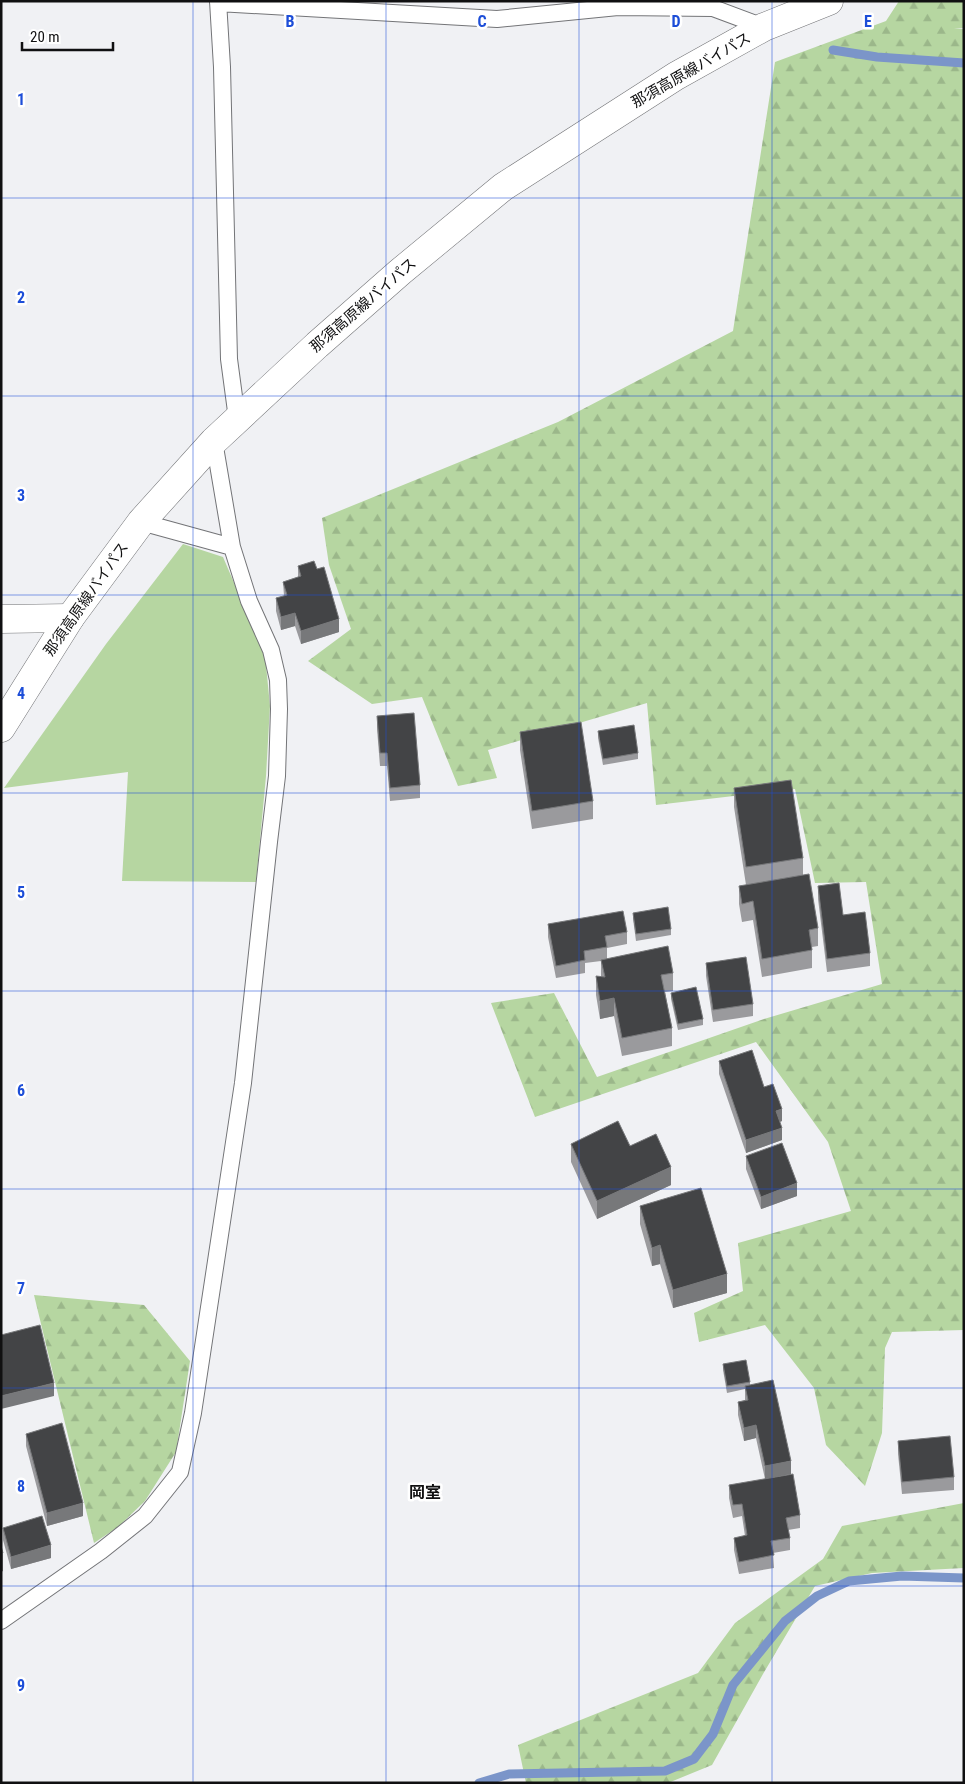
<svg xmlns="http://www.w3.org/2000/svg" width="965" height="1784" viewBox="0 0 965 1784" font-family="'Roboto Condensed','Noto Sans JP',sans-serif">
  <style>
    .green { fill: #b6d6a1 }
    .forest { fill: url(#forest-firs) }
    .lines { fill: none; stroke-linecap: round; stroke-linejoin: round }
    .stream { stroke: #7b95c9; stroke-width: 9 }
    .lane-casing { stroke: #737477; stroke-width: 18 }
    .street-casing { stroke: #737477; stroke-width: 29 }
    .primary-casing { stroke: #737477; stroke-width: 29 }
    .lane { stroke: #fff; stroke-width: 16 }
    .street { stroke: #fff; stroke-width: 28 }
    .primary { stroke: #fff; stroke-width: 28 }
    .wall { fill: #9a9a9d }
    .shaded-wall { fill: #77787a }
    .building { fill: #434446; stroke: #77787a }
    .grid { fill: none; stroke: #1d4ed8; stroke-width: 1; stroke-opacity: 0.55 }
    .labels { text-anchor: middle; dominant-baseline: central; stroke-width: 5; stroke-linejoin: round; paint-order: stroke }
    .street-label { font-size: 15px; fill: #101011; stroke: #fff }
    .neighbourhood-label { font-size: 16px; font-weight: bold; fill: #101011; stroke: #fff }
    .grid-label { font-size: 16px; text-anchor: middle; font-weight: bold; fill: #1d4ed8; stroke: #fff; stroke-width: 5; stroke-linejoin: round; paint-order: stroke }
  </style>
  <defs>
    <pattern id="forest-firs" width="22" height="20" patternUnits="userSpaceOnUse" patternTransform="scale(1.25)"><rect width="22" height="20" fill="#b6d6a1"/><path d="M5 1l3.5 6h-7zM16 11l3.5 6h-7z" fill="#9bb78a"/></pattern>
  </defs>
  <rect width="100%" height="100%" fill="#f0f1f4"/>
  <path class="green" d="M183,544L223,557L265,655L270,706L266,776L256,882L122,881L128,772L4,788L106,644Z"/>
  <path class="forest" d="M899,1H964V28H954L964,29V1330L892,1332L885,1348L882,1433L865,1486L826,1445L814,1388L765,1325L699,1342L694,1313L743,1291L738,1243L851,1211L828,1142L756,1042L535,1117L491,1003L554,993L597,1077L764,1019L882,984L866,882L815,883L795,789L656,805L647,703L488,750L497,778L458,786L422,697L372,704L308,661L351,629L329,565L322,518L558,422L733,331L775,62L886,21Z
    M34,1295L144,1305L190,1361L176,1452L145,1501L118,1527L94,1543Z
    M964,1503V1568L872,1573L815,1586L763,1674L712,1765L668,1783H526L518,1745L698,1673L735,1623L823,1559L842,1526Z"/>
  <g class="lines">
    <path class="stream" d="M833,50L877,57L964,63
      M479,1783L509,1774L665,1771L694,1759L713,1734L733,1685L785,1621L817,1596L849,1581L902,1576L964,1578"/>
    <g class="lane-casing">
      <path id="lane" d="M218,1L222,67L229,359L237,419
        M218,3L497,19L618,7L713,8L764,27
        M141,522L232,547
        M1,1621L101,1551L145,1516L180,1472L193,1413L243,1083L269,842L277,776L279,709L278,680L271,650L249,601L232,547L214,441"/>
    </g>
    <g class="street-casing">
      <path id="street" d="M1,619L70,618"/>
    </g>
    <g class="primary-casing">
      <path id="primary" d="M1,728L70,618L141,522L214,441L317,345L400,272L503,187L676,76L764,27L829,1"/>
    </g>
    <use href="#lane" class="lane"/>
    <use href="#street" class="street"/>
    <use href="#primary" class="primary"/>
  </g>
  <path class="wall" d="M298,566L339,632L301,644L295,626L281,630L276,611V598L284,596L283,582L298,577Z
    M377,716L420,785V798L390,801L387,766H380L377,729Z
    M598,731L638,753V759L603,765L598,738Z
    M520,732L593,801V819L532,829L520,750Z
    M734,788L803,858V875L818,928V946L812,947V968L762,977L753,920L742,922L739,904V886L746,885L734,807Z
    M818,886L843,915L870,953V966L827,972L818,899Z
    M633,913L671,929V935L636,941L633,919Z
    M548,924L627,932V944L607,948V959L673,973V991L665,992L672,1028V1046L622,1056L614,1016L600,1019L596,995V976L601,977V961L585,963V973L556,978L548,937Z
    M706,963L753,1004V1016L713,1022L706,976Z
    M671,993L703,1019V1025L678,1030L671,999Z
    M719,1061L764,1087L782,1121L780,1122L782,1140L746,1153L719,1074Z
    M571,1144L630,1146L671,1185L597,1219L571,1162Z
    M746,1156L797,1196L761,1209L746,1169Z
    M640,1206L727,1293L673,1308L660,1264L652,1266L640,1224Z
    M723,1364L750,1382V1385L791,1474L773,1477L800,1515V1528L788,1530L790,1538V1550L773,1553L774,1568L739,1574L734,1550V1538L745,1536L742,1516L733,1518L729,1498V1485L765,1479L756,1438L744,1441L738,1415V1402L745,1400V1389L727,1393L723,1370Z
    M26,1434L83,1516L47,1526L26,1446Z
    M898,1441L954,1477V1490L902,1494L898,1454Z
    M3,1528L51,1558L11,1569L3,1540Z"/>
  <path class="shaded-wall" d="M295,613V626L281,630V617Z
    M339,619V632L301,644V631Z
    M614,998V1016L600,1019V1001Z
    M782,1109V1121L776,1123V1111Z
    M782,1128V1140L746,1153V1140Z
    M671,1167V1185L597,1219V1201Z
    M797,1183V1196L761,1209V1197Z
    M660,1245V1264L652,1266V1248Z
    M727,1274V1293L673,1308V1290Z
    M54,1383V1396L1,1409V1396Z
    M756,1425V1438L744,1441V1428Z
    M791,1461V1474L765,1479V1466Z
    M83,1503V1516L47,1526V1513Z
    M51,1545V1558L11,1569V1557Z
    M3,1553V1571L1,1572V1554Z"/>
  <path class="building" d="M314,561L317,569L324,567L339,619L301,631L295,613L281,617L276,598L287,595L283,582L301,576L298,566Z
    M414,713L420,785L390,788L387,753H380L377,716Z
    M581,722L593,801L532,811L520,732Z
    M634,725L638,753L603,759L598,731Z
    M791,780L803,858L746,867L734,788Z
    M809,874L818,928L809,930L812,950L762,959L753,901L742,904L739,886Z
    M839,883L843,915L865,912L870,953L827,959L818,886Z
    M668,907L671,929L636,934L633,913Z
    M623,911L627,932L605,936L607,947L584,951L585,960L556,966L548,924Z
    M668,946L673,973L661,975L672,1028L622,1038L614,998L600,1001L596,976L605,977L601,960Z
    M746,957L753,1004L713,1010L706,963Z
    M696,987L703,1019L678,1024L671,993Z
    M752,1050L764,1087L773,1084L782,1109L776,1111L782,1128L746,1140L719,1061Z
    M618,1121L630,1146L656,1134L671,1167L597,1201L571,1144Z
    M782,1143L797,1183L761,1197L746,1156Z
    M701,1188L727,1274L673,1290L660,1245L652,1248L640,1206Z
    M40,1325L54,1383L1,1396V1335Z
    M746,1360L750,1382L727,1386L723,1364Z
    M773,1380L791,1461L765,1466L756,1425L744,1428L738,1402L748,1400L745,1386Z
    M62,1423L83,1503L47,1513L26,1434Z
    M950,1436L954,1477L902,1482L898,1441Z
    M793,1474L800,1515L786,1518L790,1538L771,1541L774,1555L739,1562L734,1538L747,1535L742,1504L733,1505L729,1485Z
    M42,1516L51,1545L11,1557L3,1528Z
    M1,1546L3,1553L1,1554Z"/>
  <path class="grid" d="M193,1V1783M386,1V1783M579,1V1783M772,1V1783M1,198H964M1,396H964M1,595H964M1,793H964M1,991H964M1,1189H964M1,1388H964M1,1586H964"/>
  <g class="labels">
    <g class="street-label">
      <text transform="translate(691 70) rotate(-30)">那須高原線バイパス</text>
      <text transform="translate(363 305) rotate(-41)">那須高原線バイパス</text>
      <text transform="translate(86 599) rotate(-55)">那須高原線バイパス</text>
    </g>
    <g class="neighbourhood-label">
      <text x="425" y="1492">岡室</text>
    </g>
  </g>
  <g class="grid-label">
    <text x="290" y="27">B</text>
    <text x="482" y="27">C</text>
    <text x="676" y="27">D</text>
    <text x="868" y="27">E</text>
    <text x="21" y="105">1</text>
    <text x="21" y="303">2</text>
    <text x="21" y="501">3</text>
    <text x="21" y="699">4</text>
    <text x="21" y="898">5</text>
    <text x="21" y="1096">6</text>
    <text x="21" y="1294">7</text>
    <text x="21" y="1492">8</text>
    <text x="21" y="1691">9</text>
  </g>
  <rect width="965" height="1784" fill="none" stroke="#101011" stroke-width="5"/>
  <path d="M22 42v8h91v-8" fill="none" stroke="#101011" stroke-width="2.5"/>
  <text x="30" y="42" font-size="15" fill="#101011" stroke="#ffffff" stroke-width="4" paint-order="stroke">20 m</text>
</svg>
